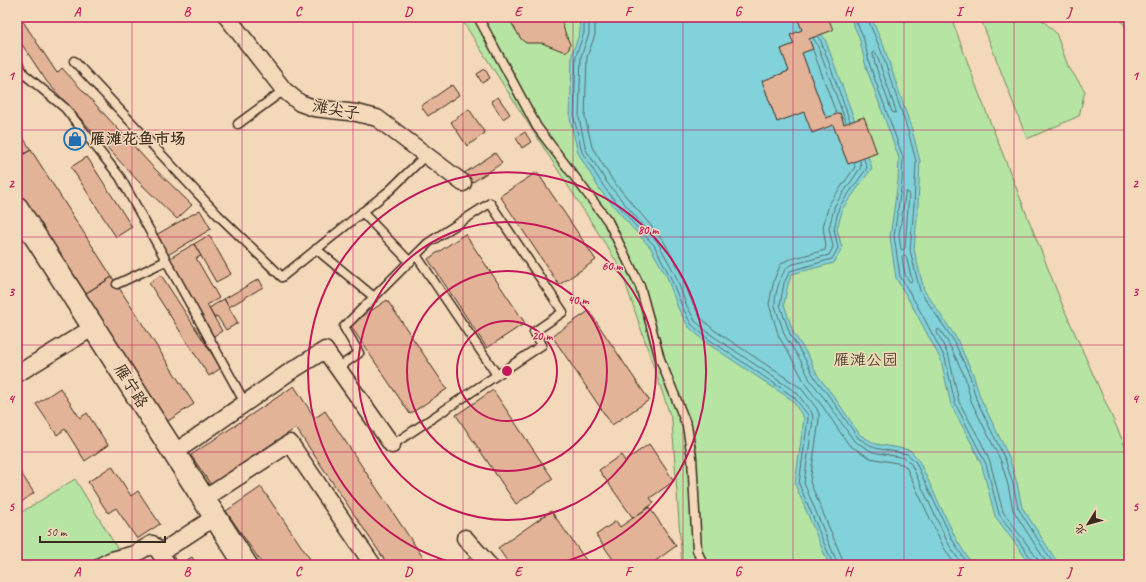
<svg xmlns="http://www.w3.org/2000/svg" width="1146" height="582" viewBox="0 0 1146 582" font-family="Caveat,'LXGW WenKai TC',sans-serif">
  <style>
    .green { fill: #b5e4a3; stroke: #788760 }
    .water { fill: #81d2da; stroke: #658f8f }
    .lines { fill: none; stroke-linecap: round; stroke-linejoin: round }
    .shore { stroke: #576d69; stroke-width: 1 }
    .building { fill: #e3b397; stroke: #3b2a1e }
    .service-casing { stroke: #3b2a1e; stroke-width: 11 }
    .minor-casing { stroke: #3b2a1e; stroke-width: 19 }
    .secondary-casing { stroke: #3b2a1e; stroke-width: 25 }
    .service { stroke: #f3d8ba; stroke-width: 8 }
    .minor { stroke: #f3d8ba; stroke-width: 16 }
    .secondary { stroke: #f3d8ba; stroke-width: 22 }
    .grid { fill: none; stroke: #c2185b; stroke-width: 1; stroke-opacity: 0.55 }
    .ring { fill: none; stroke: #c2185b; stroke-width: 2 }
    .labels { text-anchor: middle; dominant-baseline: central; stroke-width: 3; stroke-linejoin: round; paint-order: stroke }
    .street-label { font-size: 16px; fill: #3b2a1e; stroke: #f3d8ba }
    .poi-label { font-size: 16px; font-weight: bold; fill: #3b2a1e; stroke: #f3d8ba; text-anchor: start }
    .park-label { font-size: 16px; fill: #4d4632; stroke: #f3d8ba }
    .centre { fill: #c2185b; stroke: #f3d8ba; stroke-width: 2 }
    .ring-label { font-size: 12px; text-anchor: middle; font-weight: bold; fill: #c2185b; stroke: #f3d8ba; stroke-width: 3; stroke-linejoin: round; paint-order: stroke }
    .neatline { fill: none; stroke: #c2185b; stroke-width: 1.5 }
    .grid-label { font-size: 13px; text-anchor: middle; font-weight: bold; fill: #c2185b }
  </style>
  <rect width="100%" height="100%" fill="#f3d8ba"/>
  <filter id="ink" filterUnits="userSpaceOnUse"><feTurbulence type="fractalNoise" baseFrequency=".025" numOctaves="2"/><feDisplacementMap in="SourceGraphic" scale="8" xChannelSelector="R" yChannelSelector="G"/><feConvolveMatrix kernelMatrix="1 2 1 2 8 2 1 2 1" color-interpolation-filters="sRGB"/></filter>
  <g filter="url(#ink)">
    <path class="green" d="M460,17H951L978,91L1064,309L1129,455V565H682L672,421L620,267Z
      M980,17H1039L1056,33L1068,66L1085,91L1079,116L1027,139Z
      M1119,17H1129V32Z
      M75,479L125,561L118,565H17V515Z"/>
    <path class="water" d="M578,17H809L825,39L872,168L843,208L837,229L842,248L834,263L792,274L788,284L784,304L793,332L809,357L818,376L835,398L860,435L876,444L910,450L918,459L956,539L972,565H829L795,484L804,418L792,400L704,341L688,326L678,308L667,277L650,247L629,224L600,190L578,153L570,119L572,54L580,32V26Z
      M850,17H871L884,47L912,130L920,161L918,205L914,250L924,290L957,339L973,374L980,397L1009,457L1017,483L1022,507L1059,565H1031L995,516L982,466L973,446L951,405L941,360L914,309L896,278L890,237L898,181L899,158L866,67L859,37Z"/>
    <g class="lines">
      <path class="shore" d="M583,17L584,25V33L576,55L574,118L582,152L604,187L632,222L654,245L670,276L682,306L691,324L707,338L794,397L808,415V419L799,484L832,562V565
        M588,17L589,25V34L581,56L579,118L586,150L608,184L658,243L675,274L686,304L695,321L710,334L797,393L812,413L813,419L804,483L836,560L837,565
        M594,17L595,25V35L587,57L585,117L592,147L613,181L663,240L680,271L692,302L700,317L714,330L801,388L817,409L819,414V420L810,482L842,558L843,565
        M854,17L863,36L870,66L903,157L902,181L894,236L900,276L918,307L945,358L955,403L976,444L986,464L999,514L1033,561L1034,565
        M868,17V20L880,48L908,131L916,161L914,205L910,250L920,291L954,341L970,376L976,399L1005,459L1013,484L1018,508L1054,565
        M818,37L821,41L850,121
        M813,38L817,44L846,122
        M813,50L836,113
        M873,52H875L876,53L896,111L895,113L892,112L875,64Z
        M864,159L867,168L839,207L834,229L838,248L832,259L790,271L784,283L780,305L790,334L805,359L815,378L832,400L858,438L875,448L907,454L915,461L953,541L968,565
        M860,161L861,167L835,205L829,228L833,247L829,255L790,265C781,270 774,296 775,306L785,336L801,361L810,380L828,403L854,441L873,452L905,458L911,464L948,543L962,565
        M854,163L855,167L829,204L823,227L826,246L825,250L787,260L781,264L779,268L774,280L769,304L779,337L795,364L806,385L823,407L849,445L870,458L902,464L906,467L943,546L955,565
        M906,192H908L909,193L905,248L903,250L901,249L899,236Z
        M904,255L906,256L912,280L911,282L909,281L905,275L902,257Z
        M1039,565L1037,558L1003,512L990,462L981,442L959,402L949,357L937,332L938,329L940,330L949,344L965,377L971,401L1001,461L1008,485L1013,510L1048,565"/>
    </g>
    <path class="building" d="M17,17H20L57,73L62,68L152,166L192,205L177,219L137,180L47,82L17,37Z
      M508,17H560L566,35L570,44L569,49L565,52L542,43H526L521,39Z
      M797,17H828L833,30L809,39L813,49L802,53L826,118L840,113L844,124L864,117L877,153L848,164L833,125L812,133L804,112L777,122L762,81L789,71L781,49L794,44L790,35L802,30Z
      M485,69L490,78L482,83L477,74Z
      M452,85L459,95L428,116L421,106Z
      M498,97L510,114L503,119L491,101Z
      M469,109L485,133L467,146L451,122Z
      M17,128L31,150L17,158Z
      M525,132L531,142L522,148L516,138Z
      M31,150L112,277L83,295L17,191V158Z
      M495,153L502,163L470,184L463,174Z
      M87,157L132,227L116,237L71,167Z
      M537,172L596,260L559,285L500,196Z
      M200,210L211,229L166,256L154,236Z
      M465,234L525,323L487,348L428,259Z
      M209,235L231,274L216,282L194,244Z
      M194,244L201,256L196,258L219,298L207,305L222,331L212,337L168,259Z
      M161,275L221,368L209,376L149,283Z
      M112,277L194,404L165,423L83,295Z
      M259,279L263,287L229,307L224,299Z
      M224,299L238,323L226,330L217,316L214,318L209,308Z
      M387,300L447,389L410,414L350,325Z
      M589,311L649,400L612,425L552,336Z
      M294,386L315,418L325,411L428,565H388L296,428L211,485L191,455Z
      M60,388L80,418L87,413L108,445L85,461L65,429L57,435L36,404Z
      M493,390L553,479L516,504L456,415Z
      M649,444L674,481L650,498L654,503L633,518L599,470L621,455L625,461Z
      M112,466L131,496L138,491L160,524L137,539L116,508L108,513L88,482Z
      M17,467L34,493L17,505Z
      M261,487L314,565H263L226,511Z
      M649,507L676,546L650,565H617L596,535L616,521L620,527Z
      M551,511L586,560L579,565H510L498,548Z
      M192,557L197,565H179Z
      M471,557L477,565H460Z"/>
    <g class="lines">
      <g class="service-casing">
        <path id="service" d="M478,17L537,127L608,221L640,286L660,359L687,426L692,457L697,550L703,565
          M74,61L218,215L282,277L390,190L426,155
          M17,62L24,74L65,108L120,177L245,403
          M17,79L24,74
          M238,124L284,90
          M362,212L410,262
          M316,249L374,297
          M416,255L497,375
          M117,284L166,261
          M338,368L359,353L344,327L428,243L490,203L563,312L534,332L542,345L392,445"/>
      </g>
      <g class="minor-casing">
        <path id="minor" d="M227,17L284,90L300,103L314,108L357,113L377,118L463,183
          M17,374L94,327
          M174,453L288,373L325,350L392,445
          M204,499L290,443L373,565
          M465,538L489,565
          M102,565L112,560L135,554L152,544L160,553
          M168,565L160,553L215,517"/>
      </g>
      <g class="secondary-casing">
        <path id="secondary" d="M17,208L246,565"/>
      </g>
      <use href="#service" class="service"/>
      <use href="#minor" class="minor"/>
      <use href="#secondary" class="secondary"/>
    </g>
  </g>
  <path class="grid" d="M132,17V565M242,17V565M353,17V565M463,17V565M573,17V565M683,17V565M793,17V565M904,17V565M1014,17V565M17,130H1129M17,237H1129M17,345H1129M17,452H1129"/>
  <g class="ring">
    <circle cx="507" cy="371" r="50"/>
    <circle cx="507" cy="371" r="100"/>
    <circle cx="507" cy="371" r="149"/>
    <path d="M462 565A199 199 0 1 1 552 565"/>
  </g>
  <defs>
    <g id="shop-ring" transform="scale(1.15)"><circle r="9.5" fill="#f3d8ba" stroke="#1f6fb2" stroke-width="1.5"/><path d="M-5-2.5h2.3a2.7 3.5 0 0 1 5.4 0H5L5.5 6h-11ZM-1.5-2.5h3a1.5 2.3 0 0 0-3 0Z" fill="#1f6fb2"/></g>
  </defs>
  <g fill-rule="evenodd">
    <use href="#shop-ring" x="75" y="139"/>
  </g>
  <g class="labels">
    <g class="street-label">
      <text transform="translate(336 110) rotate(10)">滩尖子</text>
      <text transform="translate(131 386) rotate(58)">雁宁路</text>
    </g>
    <g class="poi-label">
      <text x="90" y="139">雁滩花鱼市场</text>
    </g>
    <g class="park-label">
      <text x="866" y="360">雁滩公园</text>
    </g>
  </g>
  <circle cx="507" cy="371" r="6" class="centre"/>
  <g class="ring-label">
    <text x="648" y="234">80 m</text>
    <text x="612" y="270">60 m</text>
    <text x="578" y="304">40 m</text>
    <text x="542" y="340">20 m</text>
  </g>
  <rect width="1146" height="582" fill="none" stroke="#f3d8ba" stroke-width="44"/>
  <g transform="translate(1088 524) rotate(233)" stroke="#f3d8ba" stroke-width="3" paint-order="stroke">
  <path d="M0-3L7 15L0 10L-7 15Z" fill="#3b2a1e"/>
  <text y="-6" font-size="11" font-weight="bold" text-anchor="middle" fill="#3b2a1e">北</text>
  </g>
  <path d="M40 536v6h125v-6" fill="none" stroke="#3b2a1e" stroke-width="2"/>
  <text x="46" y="536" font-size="12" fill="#3b2a1e" stroke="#f3d8ba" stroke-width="3" paint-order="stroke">50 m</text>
  <rect x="22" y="22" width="1102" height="538" class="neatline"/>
  <g class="grid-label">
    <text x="77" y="16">A</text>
    <text x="187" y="16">B</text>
    <text x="298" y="16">C</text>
    <text x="408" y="16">D</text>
    <text x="518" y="16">E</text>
    <text x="628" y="16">F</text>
    <text x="738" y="16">G</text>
    <text x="848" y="16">H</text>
    <text x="959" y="16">I</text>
    <text x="1069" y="16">J</text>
    <text x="11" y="80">1</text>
    <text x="1135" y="80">1</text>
    <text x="11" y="188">2</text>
    <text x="1135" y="188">2</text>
    <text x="11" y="296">3</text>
    <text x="1135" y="296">3</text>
    <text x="11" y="403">4</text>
    <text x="1135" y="403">4</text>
    <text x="11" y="511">5</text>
    <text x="1135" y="511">5</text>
    <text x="77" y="576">A</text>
    <text x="187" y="576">B</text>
    <text x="298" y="576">C</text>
    <text x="408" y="576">D</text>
    <text x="518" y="576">E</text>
    <text x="628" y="576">F</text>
    <text x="738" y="576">G</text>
    <text x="848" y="576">H</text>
    <text x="959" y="576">I</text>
    <text x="1069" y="576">J</text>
  </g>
</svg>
